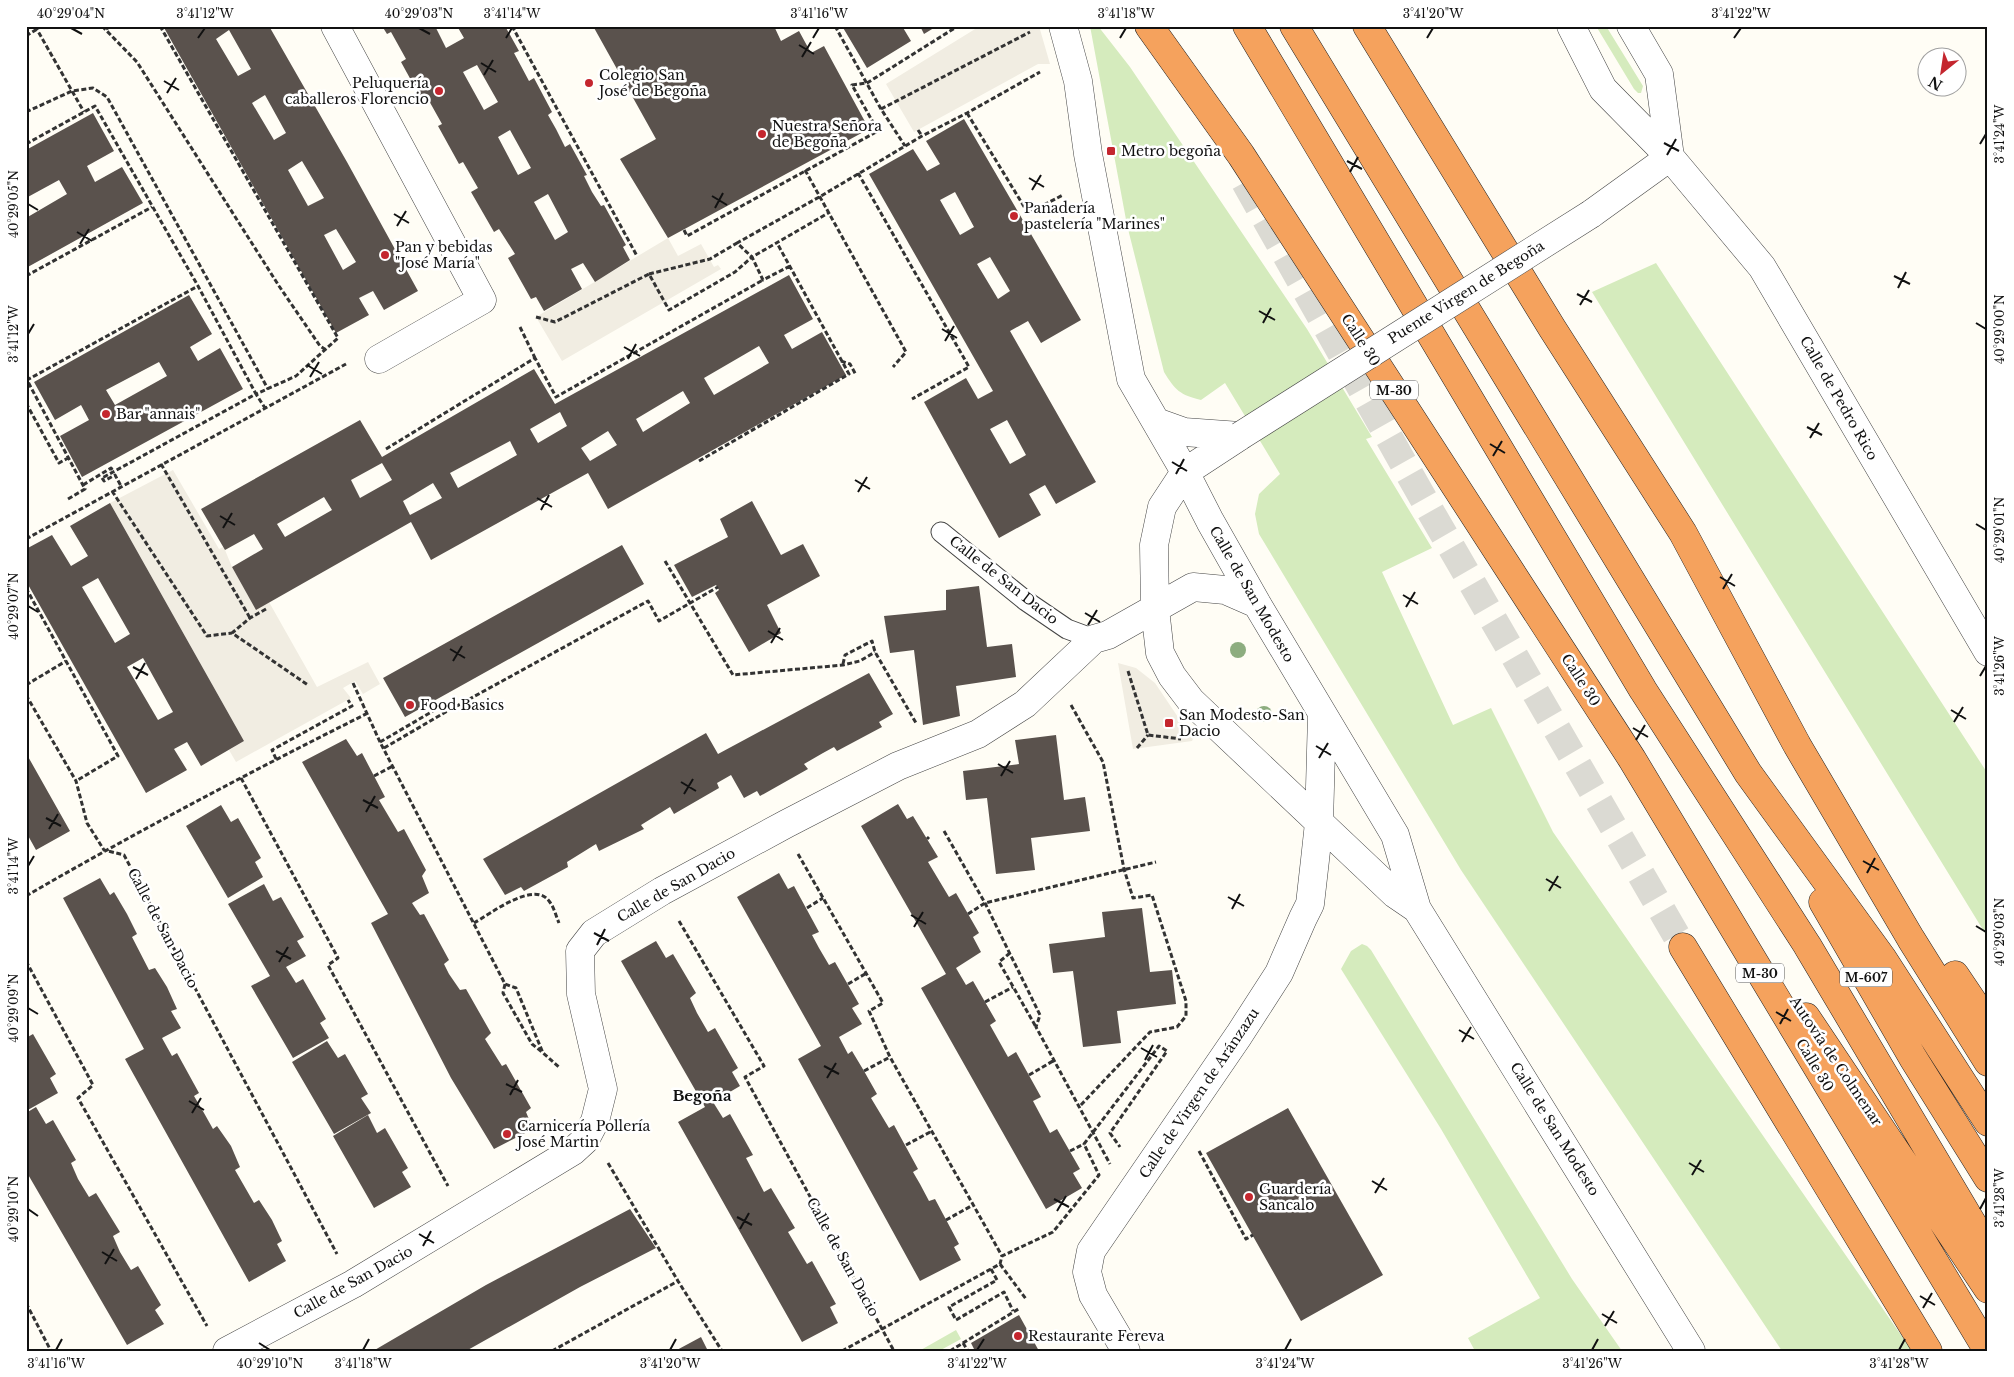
<svg xmlns="http://www.w3.org/2000/svg" width="2014" height="1377" viewBox="0 0 2014 1377" font-family="'Libre Baskerville',serif">
  <style>
    .green { fill: #d5ebbd }
    .plaza { fill: #f1ede2 }
    .building { fill: #5a524d; fill-rule: evenodd }
    .lines { fill: none; stroke-linecap: round; stroke-linejoin: round }
    .highway-tunnel { stroke: #dbdad3; stroke-width: 28; stroke-dasharray: 28 14; stroke-linecap: butt }
    .lane-casing { stroke: #444; stroke-width: 21 }
    .street-casing { stroke: #444; stroke-width: 29 }
    .highway-casing { stroke: #222; stroke-width: 29 }
    .path { stroke: #333; stroke-width: 3; stroke-dasharray: 5 2.5; stroke-linecap: butt }
    .lane { stroke: #fff; stroke-width: 19 }
    .street { stroke: #fff; stroke-width: 28 }
    .highway { stroke: #f5a25d; stroke-width: 28 }
    .street-bridge-casing { stroke: #444; stroke-width: 29; stroke-linecap: butt }
    .street-bridge { stroke: #fff; stroke-width: 28 }
    .tree { fill: #8dad7f }
    .ticks { fill: none; stroke: #111; stroke-width: 2 }
    .poi-dot { fill: #c4262e; stroke: #fff; stroke-width: 2 }
    .labels { text-anchor: middle; dominant-baseline: central; stroke-width: 5; stroke-linejoin: round; paint-order: stroke }
    .shield { fill: #fff; stroke: #585858; stroke-width: 1 }
    .shield-label { font-size: 12px; font-weight: bold; fill: #111 }
    .poi-label { font-size: 14px; fill: #111; stroke: #fff; text-anchor: start }
    .street-label { font-size: 14px; fill: #111; stroke: #fff }
    .neighbourhood-label { font-size: 15px; font-weight: bold; fill: #111; stroke: #fff }
    .neatline { fill: none; stroke: #111; stroke-width: 2 }
    .ticks-label { font-size: 12px; text-anchor: middle; fill: #111 }
  </style>
  <rect width="100%" height="100%" fill="#fffdf5"/>
  <path class="green" d="M1090,26H1098L1130,67L1307,329L1372,437L1366,439L1432,548L1382,572L1453,725L1491,708L1553,832L1912,1351H1782L1461,870L1259,534L1255,514L1259,494L1280,474L1225,383L1201,400C1180,395 1175,390 1164,372L1127,225Z
    M1596,26H1606L1643,86L1641,93H1638L1634,89Z
    M1656,263L1988,774V938L1592,292Z
    M1362,944L1367,946L1371,950L1572,1279L1622,1351H1475L1468,1338L1540,1298L1441,1129L1341,969L1351,951Z
    M956,1330L961,1339L939,1351H919Z"/>
  <path class="plaza" d="M980,26H1039L1050,64H1038L914,132L886,84Z
    M668,238L678,256L701,244L714,267L718,265L721,269L562,361L536,317Z
    M173,470L219,549L223,547L225,550L232,567L256,609L269,602L317,687L368,662L380,684L363,694L355,681L343,688L351,698L236,762L229,750L244,741L110,503Z
    M1118,663L1136,668L1155,683L1186,729L1194,737L1192,741L1133,749Z"/>
  <path class="building" d="M163,26H269L347,162L418,291L384,310L373,291L359,298L369,315L336,333ZM229,30L251,69L238,76L216,39ZM265,95L286,133L274,140L252,103ZM302,161L324,198L308,206L288,170ZM336,229L356,262L343,270L324,235Z
    M382,26H435L446,48L464,38L457,26H505L519,51L514,53L521,66L529,81L534,78L552,112L548,115L556,129L565,147L570,144L587,175L584,176L592,192L601,206L604,205L626,245L623,247L630,260L595,282L583,263L571,269L582,289L544,311L536,297L531,299L508,258L515,254L499,229L494,232L471,192L478,188L463,162L459,164L438,126L442,124L428,99L423,102L401,62L406,59L391,32L387,34ZM477,65L498,102L484,110L463,72ZM510,130L531,168L518,175L498,137ZM548,194L568,232L555,240L534,202Z
    M593,26H774L781,41L799,31L811,53L824,46L869,129L668,238L620,159L656,139Z
    M842,26H902L911,41L867,68Z
    M920,26H937L924,34Z
    M93,113L114,151L87,166L95,182L122,167L143,203L26,268V218L67,194L59,180L26,198V150Z
    M964,119L1081,320L1041,343L1028,321L1010,331L1096,482L1056,504L1045,485L1029,494L1041,515L999,538L924,402L966,378L978,399L993,391L869,174L913,149L927,171L940,164L926,141ZM955,192L974,227L960,235L940,200ZM990,257L1010,291L998,299L977,264ZM1007,420L1026,455L1010,464L990,429Z
    M789,275L813,319L784,335L792,349L822,332L846,375L608,509L588,473L431,560L411,522L256,610L232,567L263,549L254,534L225,550L201,509L360,420L382,457L534,369L555,404ZM759,346L769,363L714,395L704,378ZM683,391L690,403L643,432L636,419ZM560,412L567,426L538,443L530,429ZM608,431L617,445L590,461L581,448ZM510,441L517,455L458,488L450,473ZM382,463L392,480L360,498L351,480ZM433,483L442,498L410,515L403,501ZM324,497L332,510L285,537L277,524Z
    M189,295L212,334L190,347L198,361L220,348L243,389L82,477L60,436L89,420L81,405L55,420L34,382ZM159,362L167,376L115,405L106,390Z
    M752,501L781,555L803,544L820,576L767,605L781,633L749,652L715,593L719,590L716,585L692,597L674,565L728,537L720,519Z
    M110,503L244,741L201,766L187,742L174,749L187,770L146,793L26,581V549L52,535L71,566L88,556L70,526ZM98,578L130,634L115,643L82,587ZM143,658L173,712L158,720L127,667Z
    M622,545L644,584L405,717L383,678Z
    M979,586L987,647L1012,644L1016,677L956,686L960,716L923,725L914,650L890,653L884,616L946,610V590Z
    M869,673L893,714L879,722L882,727L837,751L834,747L823,753L804,764L808,769L760,796L757,791L744,798L731,775L717,783L719,788L674,814L670,807L641,825L644,829L599,851L596,844L567,862L568,867L524,891L521,887L505,895L483,859L706,733L718,754Z
    M1056,735L1064,800L1085,797L1090,831L1031,838L1035,870L996,874L987,798L966,800L963,771L1019,764L1015,740Z
    M346,739L357,756L362,753L385,797L379,800L398,832L404,829L426,870L422,876L429,893L412,903L420,915L424,914L449,960L444,964L449,974L460,990L466,989L491,1033L485,1039L502,1066L506,1064L531,1108L526,1112L533,1129L494,1149L451,1078L371,923L388,914L302,762Z
    M26,753L70,831L36,850L26,832Z
    M898,804L907,819L913,816L938,857L928,862L949,897L956,893L979,933L973,937L981,952L956,968L966,985L973,981L996,1021L990,1025L1008,1057L1016,1052L1041,1097L1033,1101L1050,1133L1057,1129L1080,1169L1073,1173L1082,1188L1046,1209L921,988L946,974L861,826Z
    M221,805L231,822L238,818L261,858L255,862L263,877L228,898L186,826Z
    M779,873L788,889L794,886L819,932L812,935L819,948L829,965L835,962L859,1004L852,1008L862,1024L839,1037L848,1054L852,1051L864,1071L877,1094L871,1098L889,1128L894,1125L918,1169L913,1172L920,1184L929,1201L935,1199L959,1244L954,1247L961,1260L920,1281L798,1059L821,1046L737,897Z
    M100,878L110,895L114,892L127,914L137,934L132,937L149,970L155,968L167,987L177,1009L171,1011L181,1028L162,1038L172,1056L177,1053L199,1093L194,1096L204,1113L213,1129L217,1126L231,1146L240,1167L235,1170L254,1203L259,1200L272,1220L282,1241L277,1244L286,1261L249,1282L125,1059L144,1049L63,898Z
    M264,884L273,901L281,897L304,937L297,941L306,956L286,967L296,983L303,979L326,1019L320,1023L329,1038L293,1058L251,986L270,976L228,904Z
    M1142,908L1150,972L1172,970L1176,1004L1117,1011L1121,1043L1083,1047L1073,971L1053,973L1049,944L1105,937L1102,912Z
    M656,941L666,958L673,954L696,993L690,998L697,1013L708,1032L715,1028L738,1068L732,1072L740,1086L713,1102L723,1118L730,1114L753,1155L746,1158L764,1192L771,1188L795,1228L788,1232L807,1264L812,1261L836,1304L830,1307L838,1323L802,1342L678,1122L705,1107L621,961Z
    M33,1034L56,1074L50,1078L58,1093L26,1111V1038Z
    M327,1041L338,1058L345,1054L368,1094L361,1098L371,1113L334,1134L292,1062Z
    M36,1107L46,1124L53,1120L76,1160L71,1163L78,1179L89,1197L96,1193L120,1232L113,1236L120,1252L131,1270L138,1266L161,1305L155,1310L164,1324L127,1345L26,1171V1113Z
    M1288,1108L1383,1275L1301,1321L1206,1153Z
    M368,1115L377,1133L385,1128L408,1168L402,1172L411,1187L374,1208L333,1136Z
    M630,1209L656,1248L580,1287L466,1351H373L486,1285Z
    M1019,1315L1039,1351H975L971,1343Z
    M701,1337L708,1351H675Z"/>
  <g class="lines">
    <path class="highway-tunnel" d="M1245,182L1432,514L1683,947"/>
    <g class="lane-casing">
      <path id="lane" d="M941,532L1026,601L1067,629L1094,639"/>
    </g>
    <g class="street-casing">
      <path id="street" d="M335,26L482,300L379,359
        M1063,26L1078,81L1088,154L1131,379L1185,472L1210,521L1257,604L1395,835L1417,909L1691,1351
        M1571,26L1603,89L1670,157L1762,267L1988,652
        M1631,26L1659,74L1670,157
        M1591,214L1670,157
        M1156,422L1184,432L1240,436
        M1240,436L1185,472L1162,507L1154,545L1155,609L1160,653L1172,676L1191,701L1395,894L1417,909
        M227,1351L353,1284L573,1151L585,1140L595,1121L603,1089L581,994L580,951L594,933L662,891L786,824L898,766L978,734L1025,704L1094,639L1108,635L1193,587L1225,590L1257,604
        M1126,1351L1093,1295L1087,1272L1091,1251L1239,1035L1279,973L1303,918L1310,904L1315,860L1319,823L1322,715"/>
    </g>
    <g class="highway-casing">
      <path id="highway" d="M1149,26L1241,155L1632,759L1988,1351
        M1247,26L1643,690L1807,945L1988,1250
        M1294,26L1748,773L1883,959L1988,1122
        M1367,26L1552,328L1683,533L1797,745L1911,939L1988,1062
        M1823,902L1913,1058L1988,1178
        M1683,947L1928,1351
        M1955,975L1988,1024
        M1806,1017L1988,1289"/>
    </g>
    <path class="path" d="M35,26L84,112
      M102,26L137,62L279,286L320,346L326,350
      M160,26L338,338L296,376L256,394L265,408
      M512,26L637,256
      M835,26L881,109L905,146
      M106,29L112,26
      M26,36L42,26
      M881,109L1030,32
      M26,112L72,91L93,88L107,97L268,389
      M967,113L1028,213L1063,195
      M918,130L922,136
      M26,144L95,106L198,286L256,394L102,478
      M805,170L906,352L893,367
      M858,173L969,367L912,399
      M684,230L687,236L878,131L852,85L867,83L958,26
      M790,266L763,280L752,257L830,212
      M649,274L710,259L737,243
      M26,276L152,207
      M536,317L555,322L649,274L669,310L735,272L752,257L737,243L821,196L922,136L967,113L1040,72
      M520,327L535,358
      M841,361L850,364L856,375
      M26,403L59,463L68,458
      M386,449L535,358L556,397L763,280
      M699,461L849,374L777,243
      M161,464L250,618
      M102,478L104,481L115,475L121,486
      M83,485L111,468L114,472
      M112,491L207,636L232,633
      M68,499L85,489L27,380L198,286
      M26,539L346,364
      M665,561L733,675L843,665L860,661L875,652
      M26,588L118,756L76,781
      M266,609L250,618L232,633L308,685
      M843,664L845,655L872,641L875,652L916,723
      M1128,671L1148,735L1181,739
      M353,683L380,742L505,984L516,988L543,1053L560,1068
      M26,685L66,661
      M26,695L76,781L87,823L104,850L124,855L337,1254
      M1071,705L1103,762L1124,869L1133,898L1152,895L1186,1001V1016L1177,1027L1150,1032L1079,1107
      M380,742L440,707L444,713
      M384,748L444,713L648,601L659,621L718,587
      M1137,748L1148,735
      M276,759L272,750L352,706L348,700
      M374,776L393,766
      M241,778L338,958L328,965L448,1186
      M944,831L985,903L1040,1015L1036,1027L1110,1164
      M927,839L929,837
      M798,854L883,1003L869,1011L890,1057L1002,1256
      M26,896C138,831 252,771 368,713
      M807,908L823,898
      M968,914L985,903L1156,862
      M679,921L764,1066L745,1077L894,1351
      M474,923C490,914 534,880 549,901C554,907 556,916 559,923
      M1010,953L999,962L1036,1027
      M26,961L93,1085L78,1098L207,1326
      M505,984L503,993L532,1044L542,1052
      M848,984L865,974
      M985,1002L1013,987
      M864,1071L890,1057
      M1029,1075L1053,1061
      M906,1145L932,1131
      M1070,1151L1084,1144
      M1199,1151L1246,1239L1253,1235
      M608,1163L678,1281L722,1351
      M946,1220L973,1205
      M1000,1264L1026,1299
      M991,1269L997,1280L949,1307L956,1320L1004,1292L1013,1311
      M26,1303L51,1351
      M963,1343L968,1351
      M552,1351L678,1281
      M842,1351L1000,1264L1002,1256L1053,1232L1099,1175L1084,1144L1159,1046L1167,1051L1110,1133L1120,1147
      M950,1351L1020,1308"/>
    <use href="#lane" class="lane"/>
    <use href="#street" class="street"/>
    <use href="#highway" class="highway"/>
    <g class="street-bridge-casing">
      <path id="street-bridge" d="M1240,436L1591,214"/>
    </g>
    <use href="#street-bridge" class="street-bridge"/>
  </g>
  <g class="tree">
    <circle cx="1238" cy="650" r="8"/>
    <circle cx="1264" cy="714" r="8"/>
  </g>
  <path class="ticks" d="M71,28L82,34M419,28L430,34M198,38L205,28M506,38L512,28M813,38L819,28M1120,38L1126,28M1427,38L1433,28M1734,38L1741,28M799,45L814,54M802,57L811,42M481,63L496,72M484,75L493,60M164,81L179,90M167,93L176,78M1664,143L1679,151M1980,144L1986,134M1667,155L1676,139M1347,161L1362,169M1350,172L1358,157M1029,178L1044,187M1032,190L1041,175M712,196L727,205M28,204L38,210M715,208L723,193M394,214L409,223M397,226L406,211M77,232L92,241M80,244L89,229M1894,276L1910,284M1898,288L1906,272M1577,294L1592,302M1580,305L1589,290M1259,311L1275,320M1263,323L1271,308M1976,323L1986,329M942,329L957,338M28,334L34,324M945,341L954,326M624,347L640,356M628,359L636,344M307,365L322,374M310,377L319,362M1807,427L1822,435M1810,438L1819,423M1490,444L1505,453M1493,456L1502,441M1172,462L1187,471M1176,474L1184,459M855,480L870,489M858,492L867,477M537,498L552,507M541,510L549,495M220,516L235,525M1976,524L1986,530M223,528L232,513M1720,577L1735,586M1723,589L1732,574M1403,595L1418,604M28,606L38,612M1406,607L1415,592M1085,613L1100,622M1088,625L1097,610M768,631L783,640M771,643L780,628M450,649L465,658M453,661L462,646M133,667L148,675M1980,676L1986,666M136,679L145,663M1951,710L1966,719M1954,722L1963,707M1633,728L1648,737M1636,740L1645,725M1316,746L1331,755M1319,758L1328,743M998,764L1013,773M1001,776L1010,761M681,782L696,791M684,794L693,779M363,800L378,808M366,812L375,796M46,818L61,826M49,829L58,814M1863,861L1879,870M28,866L34,856M1867,873L1875,858M1546,879L1561,888M1549,891L1558,876M1228,897L1244,906M1232,909L1240,894M911,915L926,924M1976,926L1986,932M914,927L923,912M594,933L609,941M597,945L605,929M276,951L291,959M279,962L288,947M28,1008L38,1014M1776,1012L1791,1021M1780,1024L1788,1009M1459,1030L1474,1039M1462,1042L1471,1027M1141,1048L1157,1057M1145,1060L1153,1045M824,1066L839,1074M827,1078L836,1063M506,1084L522,1092M510,1095L518,1080M189,1101L204,1110M192,1113L201,1098M1689,1163L1704,1172M1692,1175L1701,1160M1372,1181L1387,1190M1375,1193L1384,1178M1054,1199L1069,1207M28,1209L38,1216M1980,1209L1986,1198M1057,1211L1066,1196M737,1217L752,1225M740,1229L749,1213M419,1234L434,1243M423,1246L431,1231M102,1252L117,1261M105,1264L114,1249M1920,1296L1935,1305M1923,1308L1932,1293M1602,1314L1617,1323M1605,1326L1614,1311M259,1343L270,1350M56,1350L62,1339M363,1350L369,1339M670,1350L676,1339M977,1350L984,1339M1285,1350L1291,1339M1592,1350L1598,1339M1899,1350L1905,1339"/>
  <g class="poi-dot">
    <circle cx="589" cy="83" r="5"/>
    <circle cx="439" cy="91" r="5"/>
    <circle cx="762" cy="134" r="5"/>
    <rect x="1106" y="146" width="10" height="10" rx="2.5"/>
    <circle cx="1014" cy="216" r="5"/>
    <circle cx="385" cy="255" r="5"/>
    <circle cx="106" cy="414" r="5"/>
    <circle cx="410" cy="705" r="5"/>
    <rect x="1164" y="718" width="10" height="10" rx="2.5"/>
    <circle cx="507" cy="1134" r="5"/>
    <circle cx="1249" cy="1197" r="5"/>
    <circle cx="1018" cy="1336" r="5"/>
  </g>
  <g class="labels">
    <g class="shield">
      <rect x="1370" y="380.5" width="48" height="19" rx="4"/>
      <rect x="1736" y="963.5" width="48" height="19" rx="4"/>
      <rect x="1840" y="967.5" width="52" height="19" rx="4"/>
    </g>
    <g class="shield-label">
      <text x="1394" y="390">M-30</text>
      <text x="1760" y="973">M-30</text>
      <text x="1866" y="977">M-607</text>
    </g>
    <g class="poi-label">
      <text x="599" y="75">Colegio San<tspan x="599" dy="16">José de Begoña</tspan></text>
      <text x="429" y="83" text-anchor="end">Peluquería<tspan x="429" dy="16">caballeros Florencio</tspan></text>
      <text x="772" y="126">Nuestra Señora<tspan x="772" dy="16">de Begoña</tspan></text>
      <text x="1121" y="151">Metro begoña</text>
      <text x="1024" y="208">Panadería<tspan x="1024" dy="16">pastelería "Marines"</tspan></text>
      <text x="395" y="247">Pan y bebidas<tspan x="395" dy="16">"José María"</tspan></text>
      <text x="116" y="414">Bar "annais"</text>
      <text x="420" y="705">Food Basics</text>
      <text x="1179" y="715">San Modesto-San<tspan x="1179" dy="16">Dacio</tspan></text>
      <text x="517" y="1126">Carnicería Pollería<tspan x="517" dy="16">José Martin</tspan></text>
      <text x="1259" y="1189">Guardería<tspan x="1259" dy="16">Sancalo</tspan></text>
      <text x="1028" y="1336">Restaurante Fereva</text>
    </g>
    <g class="street-label">
      <text transform="translate(1466 292) rotate(-32)">Puente Virgen de Begoña</text>
      <text transform="translate(1361 340) rotate(57)">Calle 30</text>
      <text transform="translate(1839 398) rotate(60)">Calle de Pedro Rico</text>
      <text transform="translate(1004 580) rotate(38)">Calle de San Dacio</text>
      <text transform="translate(1252 594) rotate(60)">Calle de San Modesto</text>
      <text transform="translate(1581 680) rotate(57)">Calle 30</text>
      <text transform="translate(676 885) rotate(-30)">Calle de San Dacio</text>
      <text transform="translate(163 928) rotate(62)">Calle de San Dacio</text>
      <text transform="translate(1836 1061) rotate(56)">Autovía de Colmenar</text>
      <text transform="translate(1815 1065) rotate(59)">Calle 30</text>
      <text transform="translate(1199 1093) rotate(-56)">Calle de Virgen de Aránzazu</text>
      <text transform="translate(1555 1129) rotate(58)">Calle de San Modesto</text>
      <text transform="translate(843 1257) rotate(61)">Calle de San Dacio</text>
      <text transform="translate(353 1282) rotate(-29)">Calle de San Dacio</text>
    </g>
    <g class="neighbourhood-label">
      <text x="702" y="1095">Begoña</text>
    </g>
  </g>
  <rect width="2014" height="1377" fill="none" stroke="#ffffff" stroke-width="55"/>
  <g transform="translate(1942 72) rotate(210)"><circle r="24" fill="#ffffff" stroke="#a0a0a0"/>
  <path d="M0-4L9 19L0 12L-9 19Z" fill="#c4262e"/>
  <text y="-8" font-size="14" font-weight="bold" text-anchor="middle" fill="#111111">N</text>
  </g>
  <rect x="28" y="28" width="1958" height="1322" class="neatline"/>
  <g class="ticks-label">
    <text x="71" y="18">40°29'04"N</text>
    <text x="205" y="18">3°41'12"W</text>
    <text x="419" y="18">40°29'03"N</text>
    <text x="512" y="18">3°41'14"W</text>
    <text x="819" y="18">3°41'16"W</text>
    <text x="1126" y="18">3°41'18"W</text>
    <text x="1433" y="18">3°41'20"W</text>
    <text x="1741" y="18">3°41'22"W</text>
    <text transform="translate(2000 134) rotate(-90)" y="4">3°41'24"W</text>
    <text transform="translate(14 204) rotate(-90)" y="4">40°29'05"N</text>
    <text transform="translate(2000 329) rotate(-90)" y="4">40°29'00"N</text>
    <text transform="translate(14 334) rotate(-90)" y="4">3°41'12"W</text>
    <text transform="translate(2000 530) rotate(-90)" y="4">40°29'01"N</text>
    <text transform="translate(14 606) rotate(-90)" y="4">40°29'07"N</text>
    <text transform="translate(2000 666) rotate(-90)" y="4">3°41'26"W</text>
    <text transform="translate(14 866) rotate(-90)" y="4">3°41'14"W</text>
    <text transform="translate(2000 932) rotate(-90)" y="4">40°29'03"N</text>
    <text transform="translate(14 1008) rotate(-90)" y="4">40°29'09"N</text>
    <text transform="translate(2000 1198) rotate(-90)" y="4">3°41'28"W</text>
    <text transform="translate(14 1209) rotate(-90)" y="4">40°29'10"N</text>
    <text x="56" y="1368">3°41'16"W</text>
    <text x="270" y="1368">40°29'10"N</text>
    <text x="363" y="1368">3°41'18"W</text>
    <text x="670" y="1368">3°41'20"W</text>
    <text x="977" y="1368">3°41'22"W</text>
    <text x="1285" y="1368">3°41'24"W</text>
    <text x="1592" y="1368">3°41'26"W</text>
    <text x="1899" y="1368">3°41'28"W</text>
  </g>
</svg>
